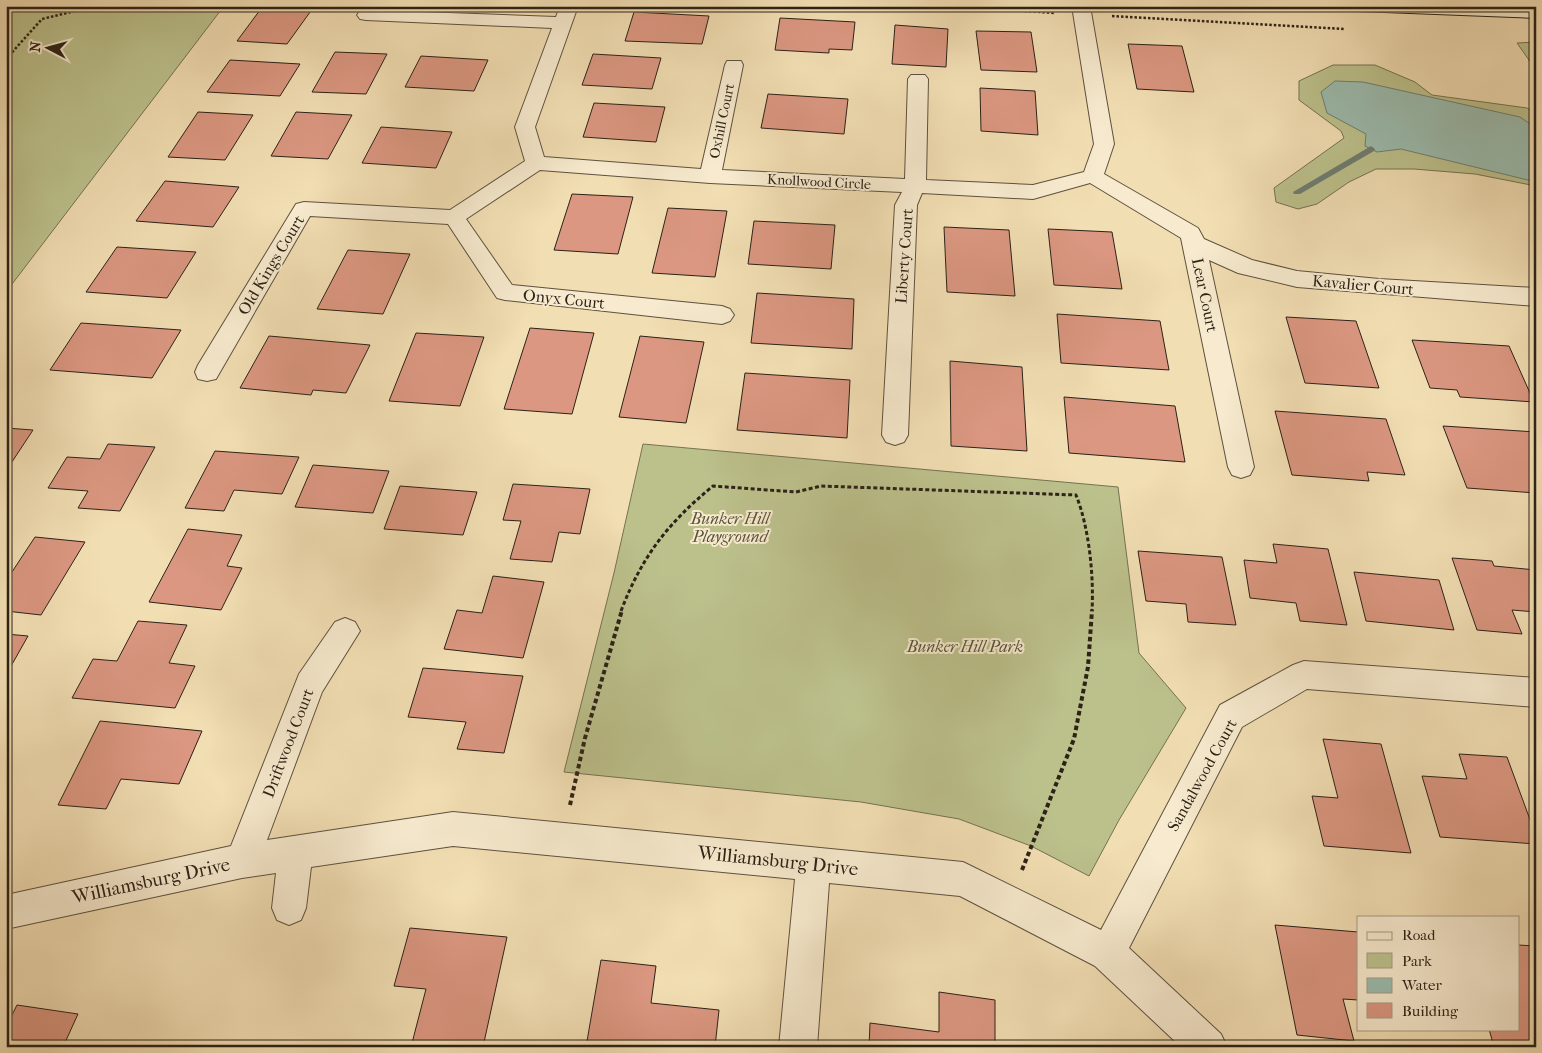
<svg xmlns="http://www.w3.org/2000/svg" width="1542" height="1053" viewBox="0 0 1542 1053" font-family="'IM FELL French Canon',serif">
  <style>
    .green { fill: #bcc18c; stroke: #747252 }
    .water { fill: #9bbcae; stroke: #6f7e72 }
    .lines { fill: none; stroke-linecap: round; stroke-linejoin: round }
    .stream { fill: #6f7e72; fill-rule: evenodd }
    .building { fill: #db9781; stroke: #2c2217 }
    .street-casing { stroke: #5e513e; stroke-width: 2 }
    .secondary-casing { stroke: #2c2217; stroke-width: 2 }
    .path-far2 { stroke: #2c2217; stroke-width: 2.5; stroke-dasharray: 2.5 2; stroke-linecap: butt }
    .path-far1 { stroke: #2c2217; stroke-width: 3; stroke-dasharray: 4 2.5; stroke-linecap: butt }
    .path { stroke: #2c2217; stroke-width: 4; stroke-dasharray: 4.5 3; stroke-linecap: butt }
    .street { fill: #f7eace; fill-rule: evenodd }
    .secondary { fill: #f7eace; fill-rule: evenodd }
    .labels { text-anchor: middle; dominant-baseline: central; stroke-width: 4; stroke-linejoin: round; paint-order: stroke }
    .far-street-label { font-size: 14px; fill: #2c2217; stroke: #f7eace }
    .street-label { font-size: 16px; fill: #2c2217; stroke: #f7eace }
    .park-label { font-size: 16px; font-style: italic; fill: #57523a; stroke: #f7eace }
    .near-street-label { font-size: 19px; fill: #2c2217; stroke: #f7eace }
  </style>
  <rect width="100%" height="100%" fill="#f2deb3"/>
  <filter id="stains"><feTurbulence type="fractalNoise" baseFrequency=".004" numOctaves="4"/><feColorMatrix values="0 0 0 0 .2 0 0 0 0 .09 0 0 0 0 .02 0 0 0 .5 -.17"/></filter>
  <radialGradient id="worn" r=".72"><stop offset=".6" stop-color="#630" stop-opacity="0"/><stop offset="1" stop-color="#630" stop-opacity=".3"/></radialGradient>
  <path class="green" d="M6,6H224L6,292Z
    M1536,42V70L1517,43Z
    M1333,65H1375L1415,82L1432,95L1527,108L1536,113V186L1475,174L1414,169H1376L1349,182L1317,204L1298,209L1276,202L1274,188L1344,138L1341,131L1299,100V81Z
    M643,444L1118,487L1139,653L1186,708L1119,820L1089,876L1031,846L959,819L861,802L564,772L614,573Z"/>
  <path class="water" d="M1335,81L1363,82L1520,117L1536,128V182L1401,149L1377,152L1365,146L1366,134L1327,113L1321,92Z"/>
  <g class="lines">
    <path class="stream" d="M1371,146L1375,149L1374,151L1300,194H1294L1293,192Z"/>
  </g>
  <path class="building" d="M263,6H289L313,8L287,44L237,41Z
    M634,12L709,16L702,44L625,41Z
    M780,18L855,22L852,50L829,49V53L775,50Z
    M895,25L948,29L946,67L892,64Z
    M976,31L1031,32L1037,72L981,70Z
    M1128,44L1182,46L1194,92L1137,89Z
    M335,52L387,54L366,94L312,92Z
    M593,54L661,58L652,89L582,85Z
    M421,56L488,60L474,91L405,87Z
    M230,60L300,64L280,96L207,92Z
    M980,88L1035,91L1038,135L981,131Z
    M768,94L848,99L844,134L761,128Z
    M594,103L665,107L656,142L583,137Z
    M198,112L253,115L225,160L168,157Z
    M296,112L352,115L328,159L271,156Z
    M381,127L452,132L436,168L362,163Z
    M165,181L239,187L213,227L136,221Z
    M572,194L633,197L618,254L554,250Z
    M668,208L727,211L715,277L652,273Z
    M754,221L835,225L831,269L748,264Z
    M944,227L1009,230L1015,296L947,292Z
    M1048,229L1112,232L1122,289L1054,285Z
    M117,247L196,252L167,298L86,292Z
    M348,250L410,254L383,314L317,309Z
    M757,293L854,299L852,349L751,343Z
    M1057,314L1160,321L1169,370L1061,363Z
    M1286,317L1356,321L1379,388L1305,383Z
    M81,323L181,330L152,378L50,370Z
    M530,328L594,333L572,414L504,409Z
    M416,333L484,337L460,406L389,401Z
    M269,336L370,345L346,393L313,390L311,395L240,388Z
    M640,336L704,342L686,423L619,417Z
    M1412,340L1509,346L1534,402L1460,397L1457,390L1430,388Z
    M950,361L1022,367L1027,451L951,446Z
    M745,373L850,380L847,438L737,430Z
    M1064,397L1175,406L1185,462L1069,453Z
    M1275,411L1386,419L1405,475L1367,472L1369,481L1292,475Z
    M1443,426L1536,432V493L1467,488Z
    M6,428L33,430L6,471Z
    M108,444L155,447L120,511L78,508L88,491L48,488L67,457L100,459Z
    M215,451L299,457L282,494L234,490L224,511L185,508Z
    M313,465L389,471L373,513L295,507Z
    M513,484L590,489L580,534L559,532L552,562L510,559L521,521L503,520Z
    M400,486L477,492L463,535L384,529Z
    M188,529L242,535L227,566L242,568L221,610L149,602Z
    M35,537L85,542L41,615L6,611V581Z
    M1273,544L1328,549L1347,625L1300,621L1296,603L1250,598L1244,560L1277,563Z
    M1138,551L1222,557L1236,625L1188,622L1186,604L1146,601Z
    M1452,558L1492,561L1494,566L1536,570V612L1512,610L1522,634L1477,630Z
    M1354,572L1439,580L1454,630L1366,621Z
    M493,576L544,582L523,658L444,649L457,610L482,613Z
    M138,621L187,625L169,663L195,666L175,708L72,698L93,659L117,661Z
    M6,634L28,636L6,675Z
    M423,668L523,676L504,753L457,749L466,722L408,717Z
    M100,721L202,731L179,784L121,779L106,809L58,805Z
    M1323,739L1381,744L1411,853L1324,846L1312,796L1338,798Z
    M1459,754L1507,757L1536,836V844L1440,837L1422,776L1467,779Z
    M1275,925L1358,932V1000L1343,999L1354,1041L1297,1035Z
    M410,928L507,937L483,1047H411L426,989L394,986Z
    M1518,945L1536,946V1047H1494L1489,1029H1518Z
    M601,960L656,966L651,1003L719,1010L715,1047H586Z
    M939,992L995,1000V1047H869L870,1023L939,1032Z
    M17,1005L78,1014L63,1047H6V1027Z"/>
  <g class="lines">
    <g class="street-casing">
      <path id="street" d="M560,6H578L535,127L544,157L701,169L725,65L727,61H741L743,65L722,170L905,179L908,79L911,75H925L928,79L926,180L1033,185L1084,172L1094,144L1072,6H1090L1114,144L1104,174L1198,228L1204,239L1252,260L1297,271L1379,279L1535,288L1536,306L1297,287L1238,273L1209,260L1254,467L1250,475L1241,478L1232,475L1228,467L1181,238L1090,183L1033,199L922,193L917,205L908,435L904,442L895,445L886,442L882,435L895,205L902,192L710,183L540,170L466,219L512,285L722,306L730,309L734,315L730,321L722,324L505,300L497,298L448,224L310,216L216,379L207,381L198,379L195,372L198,365L296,204L304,202L450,210L525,161L515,127L552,28L366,20L360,19L357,15L360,11L366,10L556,17Z
        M345,618L355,622L360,631L322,692L267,840L453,812L963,862L1101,930L1220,705L1293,665L1304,661L1536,678V707L1307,689L1242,727L1129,948L1221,1034L1227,1047H1181L1095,966L960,896L829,883L817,1047H779L795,879L453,846L311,867L306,908L301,920L289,925L277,920L272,908L276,873L242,878L6,929V895L231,846L299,674L335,622Z"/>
    </g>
    <g class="secondary-casing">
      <path id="secondary" d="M1349,6L1536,8V18L1358,11L1352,10Z"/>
    </g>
    <path class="path-far2" d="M948,6L1055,13
      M1112,16L1345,29
      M1533,39L1536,45
      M6,59L42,19L96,6"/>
    <path class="path-far1" d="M621,611C642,556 668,523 713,486L796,492L821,486L1076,495C1089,527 1094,576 1092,611"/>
    <path class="path" d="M570,805L585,738L622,610
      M1022,870L1074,739L1088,667L1092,610"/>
    <use href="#street" class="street"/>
    <use href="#secondary" class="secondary"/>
  </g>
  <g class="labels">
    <g class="far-street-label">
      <text transform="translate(722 121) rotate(-78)">Oxhill Court</text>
      <text transform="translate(819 182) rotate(3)">Knollwood Circle</text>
    </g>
    <g class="street-label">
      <text transform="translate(904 256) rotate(-86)">Liberty Court</text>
      <text transform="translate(271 265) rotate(-59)">Old Kings Court</text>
      <text transform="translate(1363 285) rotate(5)">Kavalier Court</text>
      <text transform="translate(1205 295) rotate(78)">Lear Court</text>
      <text transform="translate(564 299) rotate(6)">Onyx Court</text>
      <text transform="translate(288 743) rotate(-69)">Driftwood Court</text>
      <text transform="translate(1202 775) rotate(-61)">Sandalwood Court</text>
    </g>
    <g class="park-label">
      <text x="730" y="518">Bunker Hill<tspan x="730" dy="18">Playground</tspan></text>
      <text x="965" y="646">Bunker Hill Park</text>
    </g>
    <g class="near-street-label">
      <text transform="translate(778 861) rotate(6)">Williamsburg Drive</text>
      <text transform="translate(151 881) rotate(-12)">Williamsburg Drive</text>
    </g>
  </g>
  <rect width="1542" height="1053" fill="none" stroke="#f2deb3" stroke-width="25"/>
  <rect x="8" y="8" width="1527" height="1038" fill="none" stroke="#2c2217" stroke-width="2.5"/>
  <rect x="12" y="12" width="1517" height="1028" fill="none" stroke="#2c2217"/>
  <rect x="1357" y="916" width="162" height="115" fill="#f7eace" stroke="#a69a85"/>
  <rect x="1367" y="932" width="25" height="8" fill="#f7eace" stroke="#a69a85"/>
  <text x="1402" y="940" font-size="15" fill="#2c2217">Road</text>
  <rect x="1367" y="953" width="25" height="15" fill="#bcc18c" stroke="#a69a85"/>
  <text x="1402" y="966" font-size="15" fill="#2c2217">Park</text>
  <rect x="1367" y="978" width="25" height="15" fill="#9bbcae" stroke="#a69a85"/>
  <text x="1402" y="990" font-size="15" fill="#2c2217">Water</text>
  <rect x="1367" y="1003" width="25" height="15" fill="#db9781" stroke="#a69a85"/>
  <text x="1402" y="1016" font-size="15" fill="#2c2217">Building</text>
  <g transform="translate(48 48) rotate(276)" stroke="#f7eace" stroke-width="4" paint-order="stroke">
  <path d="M0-4L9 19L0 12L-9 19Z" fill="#2c2217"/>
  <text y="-8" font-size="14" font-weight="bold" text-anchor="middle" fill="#2c2217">N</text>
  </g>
  <rect width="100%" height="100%" filter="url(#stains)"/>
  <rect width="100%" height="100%" fill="url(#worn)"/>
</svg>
